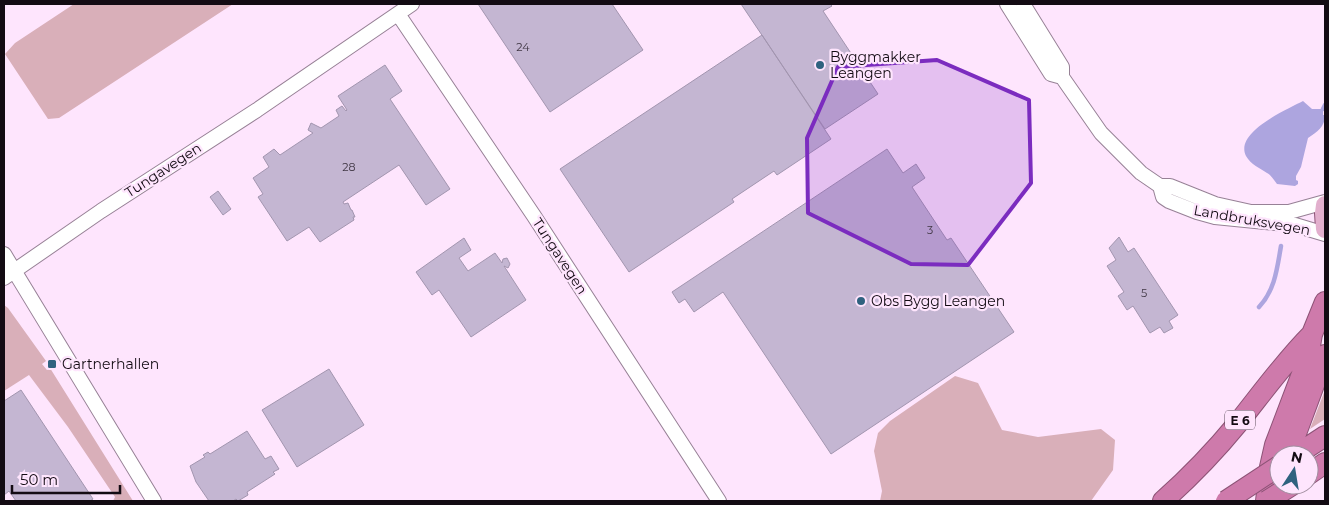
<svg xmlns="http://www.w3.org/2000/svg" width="1329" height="505" viewBox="0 0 1329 505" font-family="Montserrat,sans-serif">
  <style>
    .green { fill: #d9afb9 }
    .water { fill: #ada5df }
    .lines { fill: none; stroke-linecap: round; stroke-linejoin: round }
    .stream { stroke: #ada5df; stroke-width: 4.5 }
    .building { fill: #c4b6d2; stroke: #a295af }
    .minor-casing { stroke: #978196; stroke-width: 16 }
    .major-casing { stroke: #8d5376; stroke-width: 20 }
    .highway-casing { stroke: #8d5376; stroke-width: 22 }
    .minor { stroke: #fff; stroke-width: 14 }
    .major { stroke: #e2afcd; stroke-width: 18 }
    .highway { stroke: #ce7aab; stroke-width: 20 }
    .highway-bridge-casing { stroke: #8d5376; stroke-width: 22; stroke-linecap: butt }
    .highway-bridge { stroke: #ce7aab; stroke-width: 20 }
    .marked { fill: #7b2cbf; fill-opacity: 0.2; stroke: #7b2cbf; stroke-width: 4; stroke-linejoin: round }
    .poi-dot { fill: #2f627f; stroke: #fee5fd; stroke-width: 2 }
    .labels { text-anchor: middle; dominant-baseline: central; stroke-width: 4.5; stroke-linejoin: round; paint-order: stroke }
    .number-label { font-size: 11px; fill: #3f3643 }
    .shield { fill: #fee5fd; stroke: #5a4c59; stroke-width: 1 }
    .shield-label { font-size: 12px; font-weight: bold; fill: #130b13 }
    .poi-label { font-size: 14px; fill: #130b13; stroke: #fee5fd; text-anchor: start }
    .street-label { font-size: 14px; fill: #130b13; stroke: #fee5fd }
  </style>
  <rect width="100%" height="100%" fill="#fee5fd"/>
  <path class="green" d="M74,4H233L59,118L48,119L5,54L15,43Z
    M4,305L8,308L46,361L42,364L47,370L50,368L133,501H113L115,497L68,427L29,375L4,391Z
    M955,376L978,383L1002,430L1038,437L1101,429L1115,440L1113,470L1091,501H880L882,491L874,451L878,433L890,421Z
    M1325,390V419L1310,429Z"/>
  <path class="water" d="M1303,101L1312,109H1323V115H1325C1325,127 1317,132 1308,138L1301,167L1296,176V180L1298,181V184L1295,186L1277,184C1274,180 1271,175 1267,173C1260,168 1251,165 1246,156C1234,132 1288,109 1303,101Z"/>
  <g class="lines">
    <path class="stream" d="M1323,109L1325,105
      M1259,307C1275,290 1277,269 1281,246"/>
  </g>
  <path class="building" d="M478,4H612L643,50L550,112Z
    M741,4H830L832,6L823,11L878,94L825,129Z
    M762,35L831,139L777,175L774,171L732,199L734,202L629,272L560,169Z
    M385,65L402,91L390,99L450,189L426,205L399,165L343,202L344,204L348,203L351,210H352L355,217H353L354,220L320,242L309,227L287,241L258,197L263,194L253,178L269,167L263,157L274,149L280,155L313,133L308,130L311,123L321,128L339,116L336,110L342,106L346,111L347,110L338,96Z
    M887,149L903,173L916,164L925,178L912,187L947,240L951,238L1014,332L831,454L723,292L694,312L685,299L679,303L672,292Z
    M218,191L231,209L223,215L210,197Z
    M1119,237L1128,252L1134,248L1178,315L1169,321L1173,328L1164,333L1160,327L1150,333L1133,306L1127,310L1118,296L1124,292L1107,266L1116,260L1109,248Z
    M464,238L471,250L459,258L468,271L495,253L502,263L503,259L507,258L510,264L508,268L504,266L526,300L471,337L439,290L432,295L416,272Z
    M329,369L364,425L297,467L262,410Z
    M21,390L93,499L90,501H16L9,491L4,495V401Z
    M247,431L265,459L271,456L279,469L273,472L275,474L247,492L248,495L238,501L236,499L233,501H209L196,482L190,466L205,457L203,455L208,452L210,454Z"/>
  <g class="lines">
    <g class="minor-casing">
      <path id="minor" d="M1007,4L1051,74L1062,77
        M1023,4L1062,67V77L1101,133L1141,173L1160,186H1170L1215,204L1251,212H1289L1325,202
        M398,14L534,216L719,501
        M1160,186L1163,197L1169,201L1197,212L1215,217L1295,225L1325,234
        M4,254L154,501
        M4,278L101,211L257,110L412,4"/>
    </g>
    <g class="major-casing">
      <path id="major" d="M1325,205L1324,213L1325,229"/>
    </g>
    <g class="highway-casing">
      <path id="highway" d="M1288,455L1325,355
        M1296,455L1325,436
        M1309,474L1325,463
        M1163,501C1190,477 1215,451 1238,423C1262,393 1285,361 1312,334
        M1266,501L1270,467L1275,445L1308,358L1312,334L1325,302"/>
    </g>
    <use href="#minor" class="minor"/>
    <use href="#major" class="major"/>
    <use href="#highway" class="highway"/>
    <g class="highway-bridge-casing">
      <path id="highway-bridge" d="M1226,501L1279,466
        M1267,501L1292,485"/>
    </g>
    <use href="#highway-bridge" class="highway-bridge"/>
  </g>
  <path class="marked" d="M937,60L1029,100L1031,183L968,265L911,264L808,213L807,138L838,67Z"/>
  <g class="poi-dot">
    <circle cx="820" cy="65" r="5"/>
    <circle cx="861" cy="301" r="5"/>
    <rect x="47" y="359" width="10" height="10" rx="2.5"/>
  </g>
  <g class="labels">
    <g class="number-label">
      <text x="523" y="47">24</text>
      <text x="349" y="167">28</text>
      <text x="930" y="230">3</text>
      <text x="1144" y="293">5</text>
    </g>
    <rect class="shield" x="1225" y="410.5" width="30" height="19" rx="4"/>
    <g class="shield-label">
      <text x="1240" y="420">E 6</text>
    </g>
    <g class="poi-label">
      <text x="830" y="57">Byggmakker<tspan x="830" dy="16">Leangen</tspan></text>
      <text x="871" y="301">Obs Bygg Leangen</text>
      <text x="62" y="364">Gartnerhallen</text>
    </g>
    <g class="street-label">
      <text transform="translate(163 170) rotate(-33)">Tungavegen</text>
      <text transform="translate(1252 220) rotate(10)">Landbruksvegen</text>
      <text transform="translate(560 256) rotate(57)">Tungavegen</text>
    </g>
  </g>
  <rect width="1329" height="505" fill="none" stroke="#130b13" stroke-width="10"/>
  <g transform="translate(1294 470) rotate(12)"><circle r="24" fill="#fee5fd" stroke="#a08e9f"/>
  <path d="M0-4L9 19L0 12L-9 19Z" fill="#2f627f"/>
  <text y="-8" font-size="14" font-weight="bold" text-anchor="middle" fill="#130b13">N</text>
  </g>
  <path d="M12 485v8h108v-8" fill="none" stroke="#130b13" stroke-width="2.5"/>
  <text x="20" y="485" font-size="15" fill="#130b13" stroke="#fee5fd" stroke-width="4" paint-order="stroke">50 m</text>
</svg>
